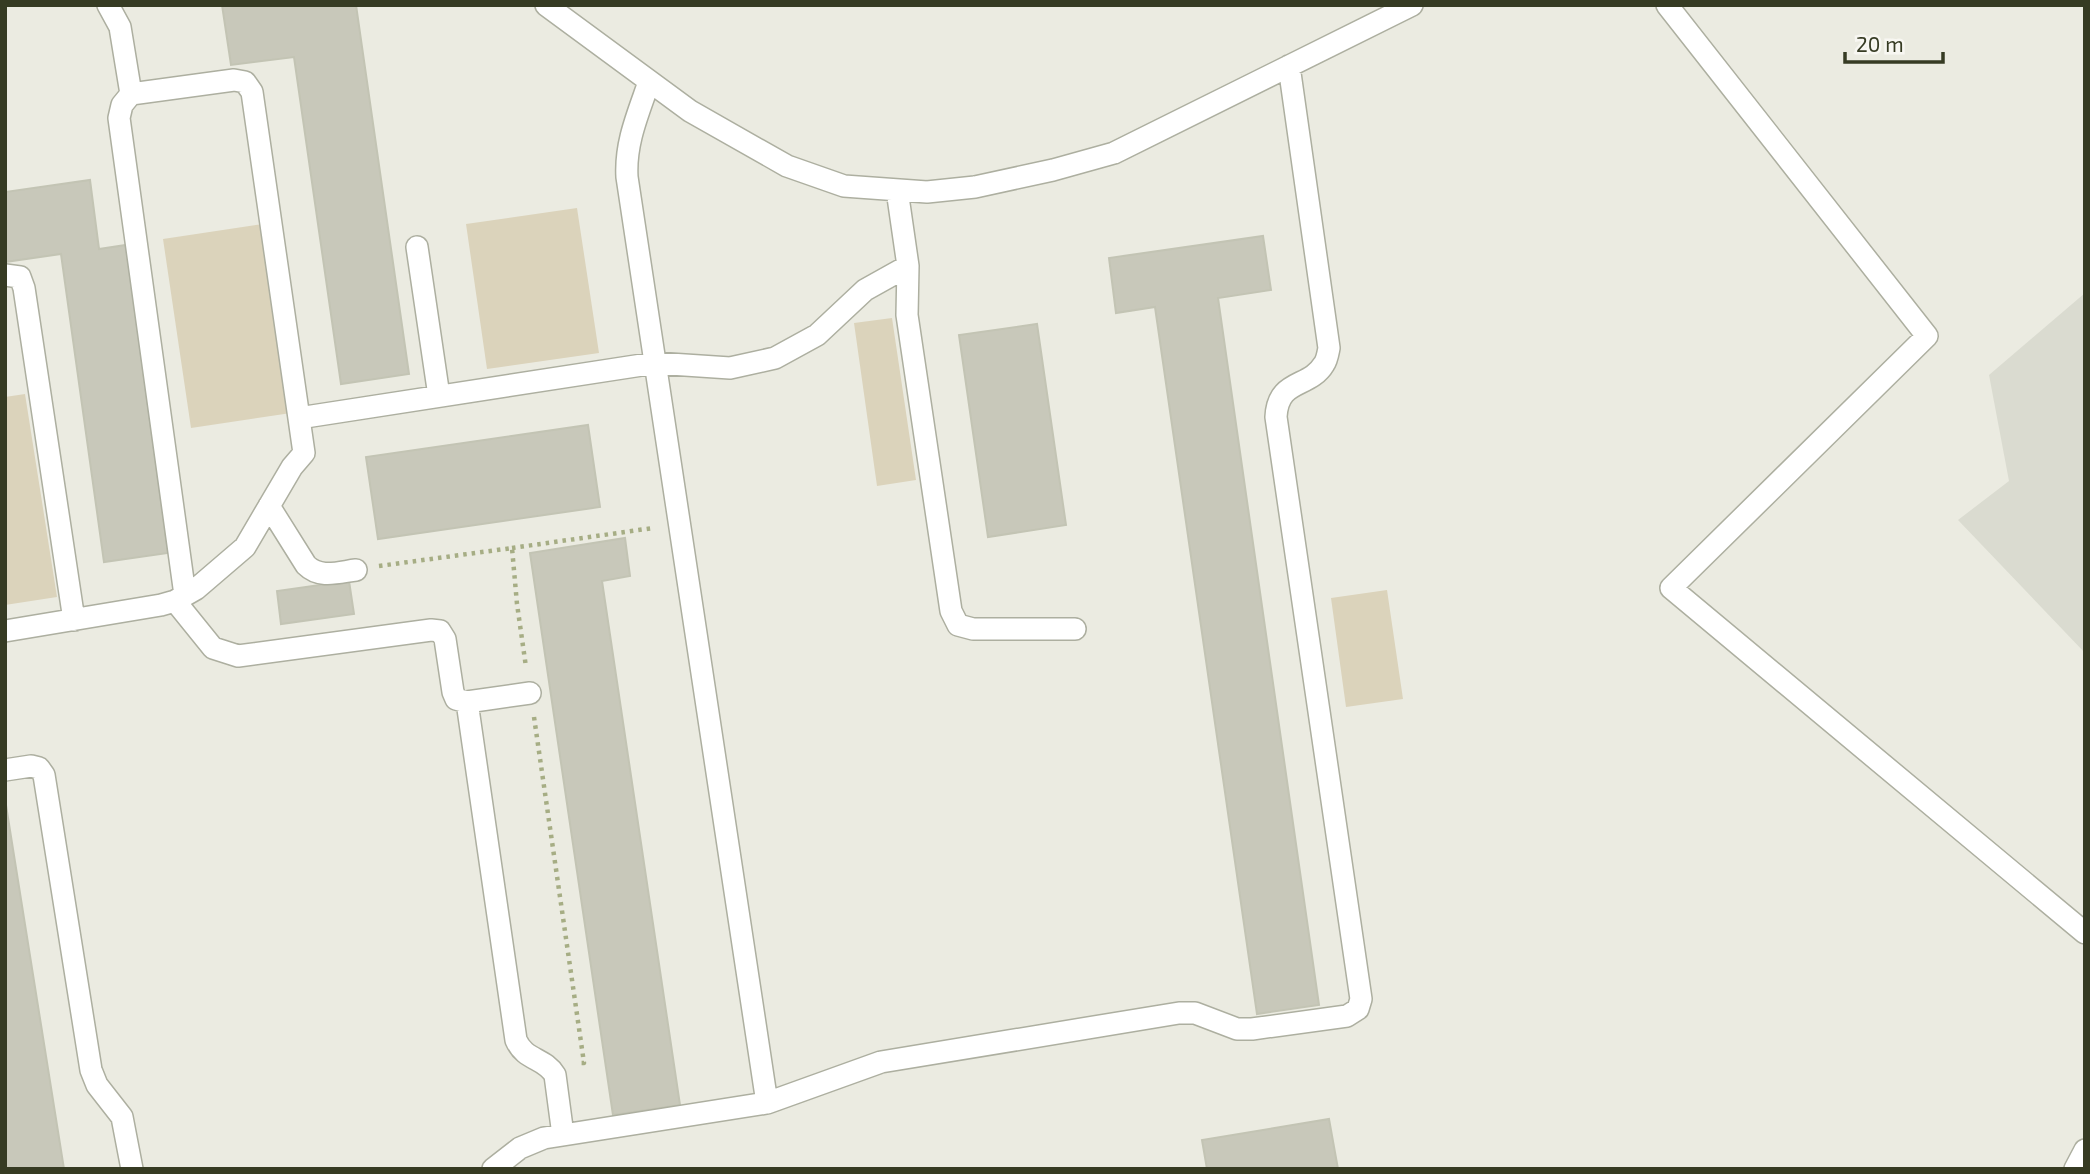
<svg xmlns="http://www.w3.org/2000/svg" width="2090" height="1174" viewBox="0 0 2090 1174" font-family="'Exo 2',sans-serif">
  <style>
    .built { fill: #dadbd0 }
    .green { fill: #dbd3bb }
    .building { fill: #c8c8ba; stroke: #c3c4b4; stroke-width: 2 }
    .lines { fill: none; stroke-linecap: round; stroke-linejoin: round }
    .minor-casing { stroke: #adafa0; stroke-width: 24 }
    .path { stroke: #a6ad84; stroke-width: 4.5; stroke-dasharray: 3.5 5; stroke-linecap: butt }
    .minor { stroke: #fff; stroke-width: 21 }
  </style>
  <rect width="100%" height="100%" fill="#ebebe1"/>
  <path class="built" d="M2085,293V653L1958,520L2009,481L1989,375Z"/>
  <path class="green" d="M577,208L599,353L487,369L466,224Z
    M263,224L291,413L191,428L163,239Z
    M892,318L916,480L877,486L854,323Z
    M25,394L57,597L5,605V397Z
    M1387,590L1403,699L1346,707L1331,598Z"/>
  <path class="building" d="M222,5H356L409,374L341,384L294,57L231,65Z
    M90,180L99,249L126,245L168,553L104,562L61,254L5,262V192Z
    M1263,236L1271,290L1218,298L1319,1005L1257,1014L1155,307L1116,313L1109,258Z
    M1037,324L1066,525L988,537L959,335Z
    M588,425L600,507L378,539L366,457Z
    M625,538L630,576L602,581L680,1105L613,1115L530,553Z
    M349,581L354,614L281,624L277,591Z
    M5,799L64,1169H5Z
    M1329,1119L1338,1169H1207L1202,1140Z"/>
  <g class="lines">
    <g class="minor-casing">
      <path id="minor" d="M546,5L690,111L787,166L844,186L927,192L975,187L1053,170L1114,153L1412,5
        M1667,5L1927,336L1671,588L2085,933
        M649,82C638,114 625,143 627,177L767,1103
        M131,94L122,105L119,118L185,595
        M897,190L908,266L907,315L951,611L958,625L973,629H1075
        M417,247L439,396
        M5,275L20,277L24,288L74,620
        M299,418L655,363L730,368L775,358L817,335L865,290L908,266
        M269,506L306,565C320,579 339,572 356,570
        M175,601L213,648L238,656L431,630L440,631L445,639L453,692L456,699L467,702L530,693
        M5,631L161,605L175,601L196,589L245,547L292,467L304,453L252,92L245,82L234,80L131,94L120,27L108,5
        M467,702L516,1040C525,1061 544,1057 555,1075L563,1135
        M5,770L31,766L39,768L44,775L91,1070L97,1085L122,1117L132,1169
        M493,1169L520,1148L544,1138L767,1103L881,1062L1179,1013H1195L1237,1029H1252L1347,1016L1358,1009L1361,999L1276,417C1278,378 1309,389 1324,364C1327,360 1328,353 1329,348L1289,66
        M2075,1169L2085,1150"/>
    </g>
    <path class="path" d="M512,548L653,528
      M379,566L512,548L517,604L526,667
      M534,717L584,1063H579"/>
    <use href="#minor" class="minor"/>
  </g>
  <rect width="2090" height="1174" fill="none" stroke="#363b23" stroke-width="14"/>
  <path d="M1845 52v10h98v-10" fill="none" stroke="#363b23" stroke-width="3.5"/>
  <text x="1856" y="52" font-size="21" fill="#363b23" stroke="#f8f7f2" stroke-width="5" paint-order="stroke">20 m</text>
</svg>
